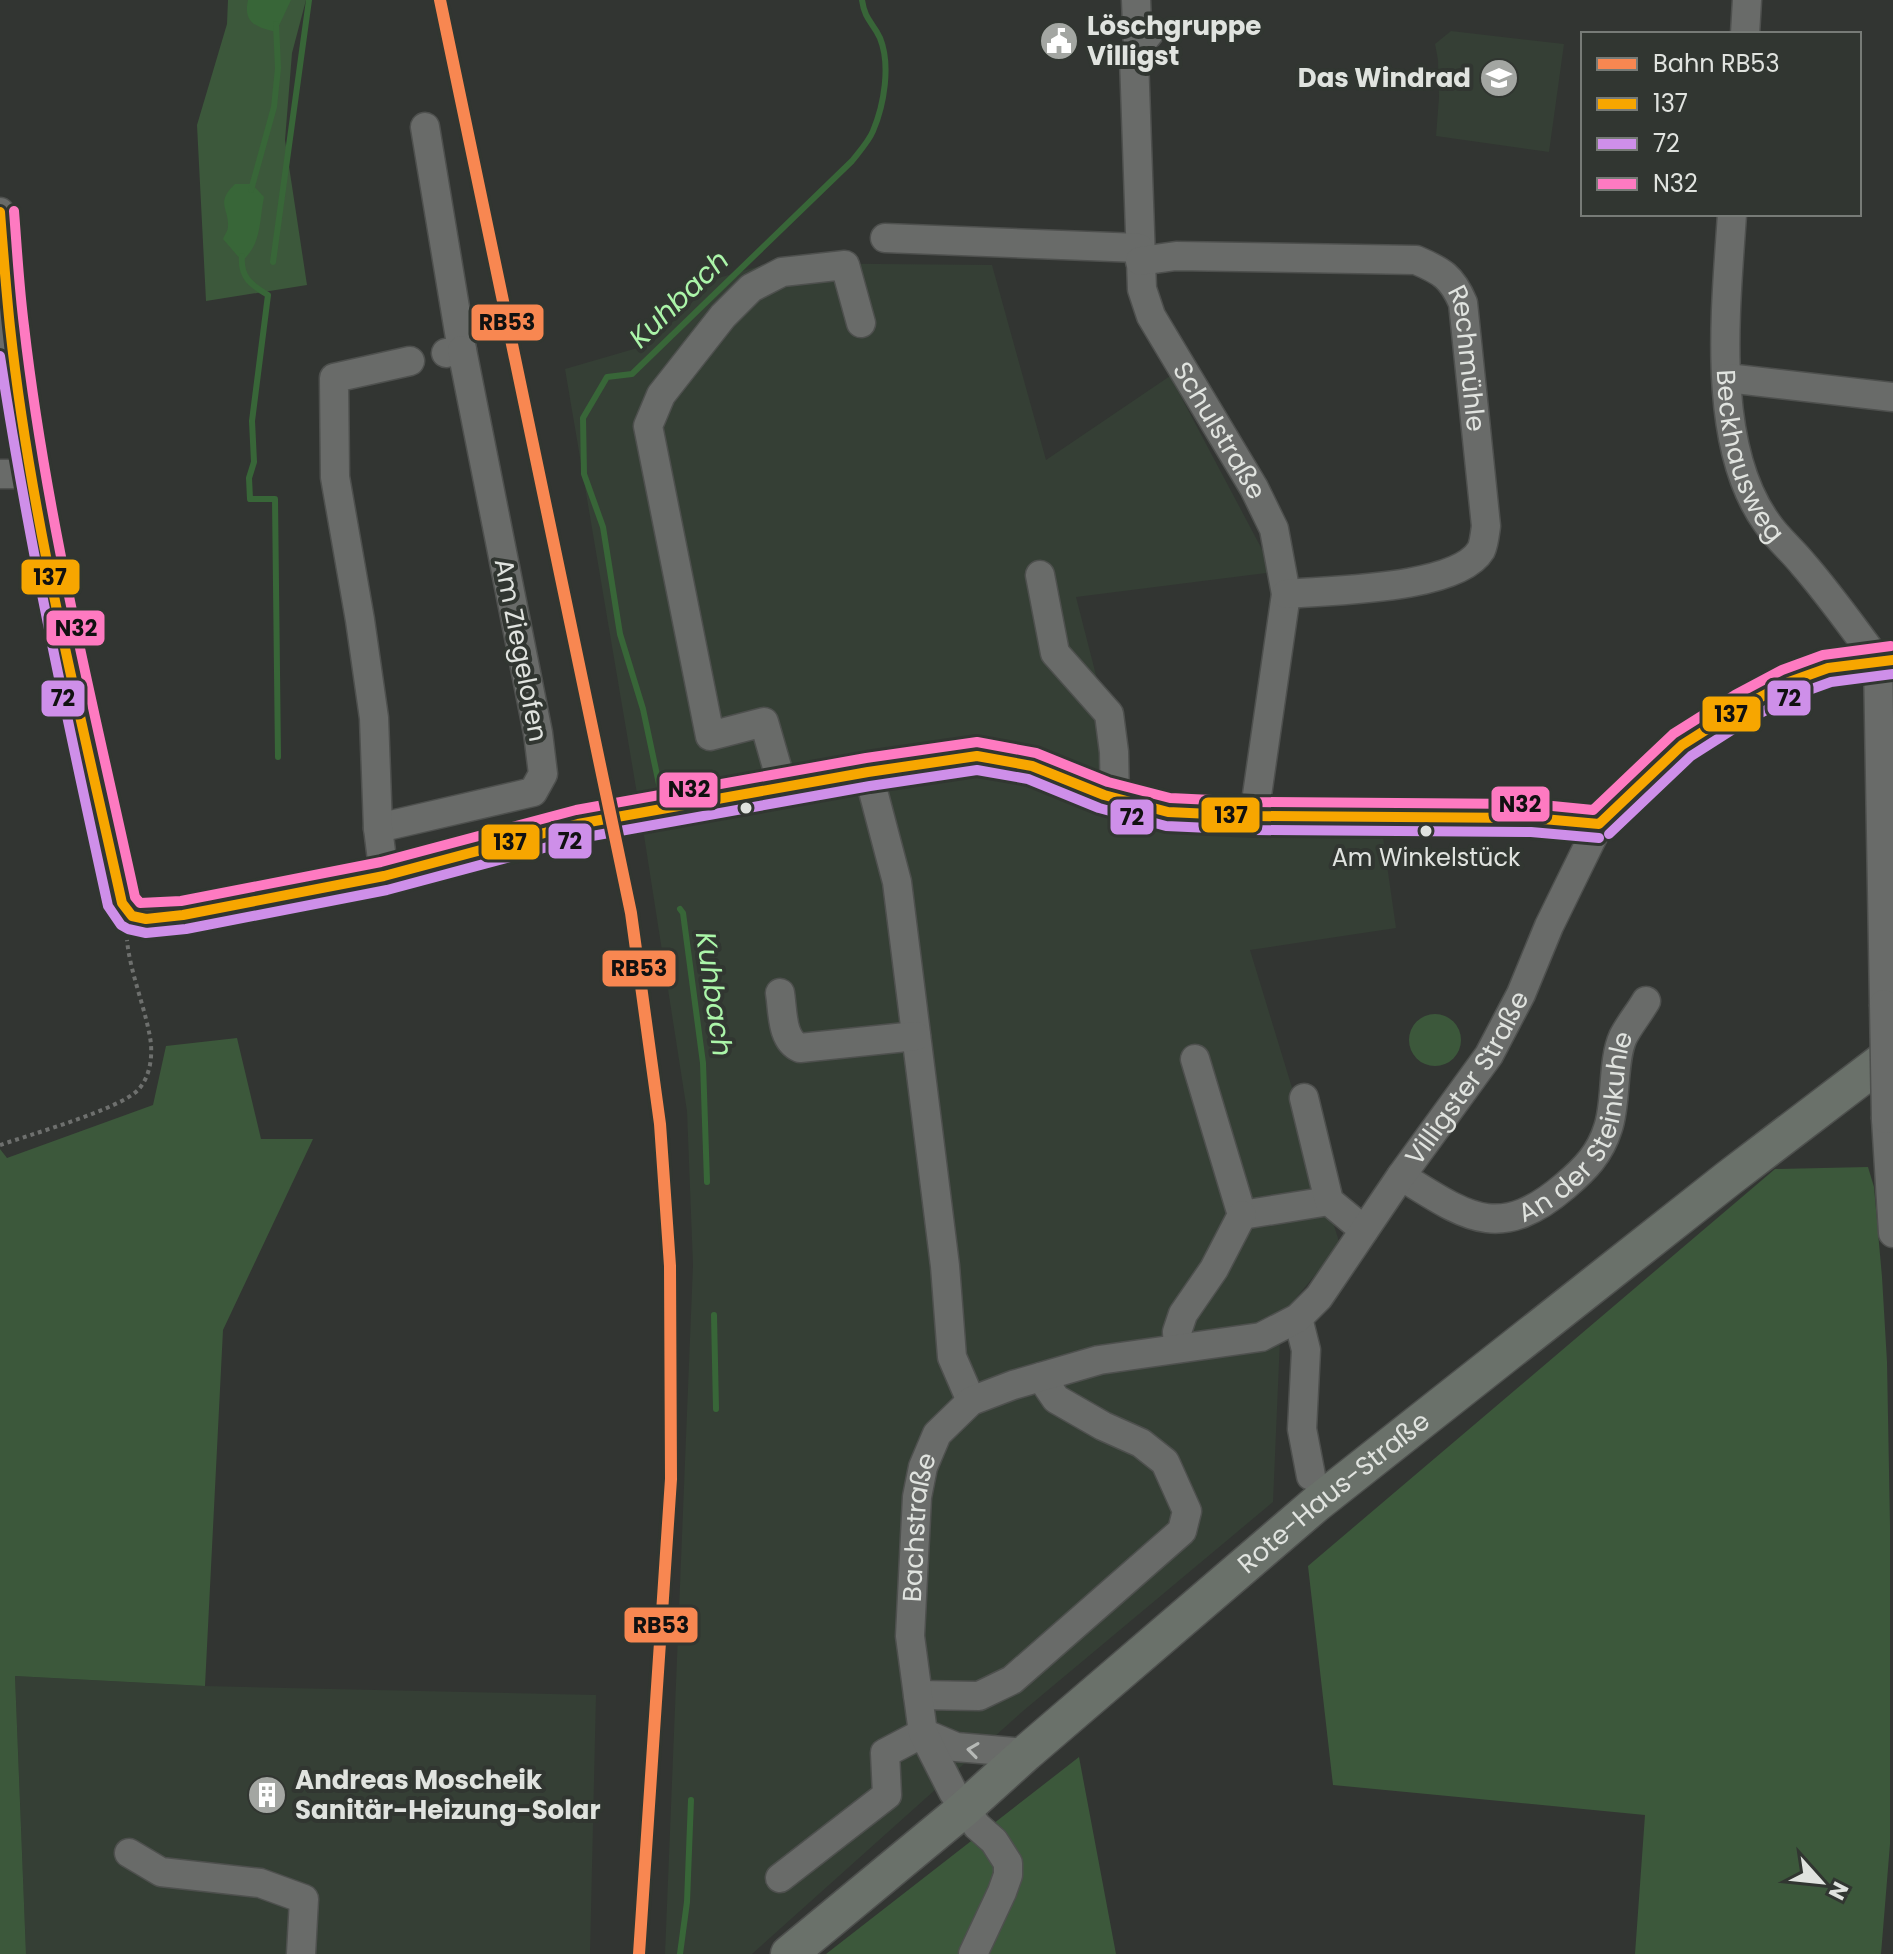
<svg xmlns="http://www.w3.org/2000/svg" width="1893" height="1954" viewBox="0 0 1893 1954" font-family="Poppins,sans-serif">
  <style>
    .built { fill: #353f35 }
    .green { fill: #3c583b }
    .water { fill: #386638 }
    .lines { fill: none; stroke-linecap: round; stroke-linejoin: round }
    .stream { stroke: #386638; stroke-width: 6 }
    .minor-casing { stroke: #4e504e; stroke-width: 31 }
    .major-casing { stroke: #4e504e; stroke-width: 39 }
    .path { stroke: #6e706e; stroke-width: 4; stroke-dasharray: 4 4; stroke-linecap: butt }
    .minor { stroke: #696b69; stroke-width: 28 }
    .major { stroke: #6a716a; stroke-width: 36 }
    .minor-bridge-casing { stroke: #4e504e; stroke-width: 31; stroke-linecap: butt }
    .minor-bridge { stroke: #696b69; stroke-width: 28 }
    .bus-1-casing { stroke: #313631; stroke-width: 16 }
    .bus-2-casing { stroke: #313631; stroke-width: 16 }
    .bus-3-casing { stroke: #313631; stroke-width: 16 }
    .bus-1 { stroke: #f7a600; stroke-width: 10 }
    .bus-2 { stroke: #ce8fe9; stroke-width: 10 }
    .bus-3 { stroke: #fe7ac1; stroke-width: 10 }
    .rail-1-casing { stroke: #313631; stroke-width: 18 }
    .rail-1 { stroke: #f88751; stroke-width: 12 }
    .oneway { stroke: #b6b9b6 }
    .bus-dot { fill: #e0e3df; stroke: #313631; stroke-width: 3 }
    .labels { text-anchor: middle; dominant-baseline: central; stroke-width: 8; stroke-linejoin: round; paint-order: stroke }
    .bus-label { font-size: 24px; fill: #e0e3df; stroke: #313631 }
    .poi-label { font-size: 26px; font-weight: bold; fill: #e0e3df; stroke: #313631; text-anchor: start }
    .street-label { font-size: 26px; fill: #e0e3df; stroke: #313631 }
    .water-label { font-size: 28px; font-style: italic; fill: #abf5a9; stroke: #313631 }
    .line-badge { stroke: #313631; stroke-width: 3 }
    .pale-badge-label { font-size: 22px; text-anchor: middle; font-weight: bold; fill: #111 }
  </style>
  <rect width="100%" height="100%" fill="#323532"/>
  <path class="built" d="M1451,31L1564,44L1549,152L1436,136L1439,97L1438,60L1435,44Z
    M770,263L992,265L1046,460L1170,376L1274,572L1076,597L1131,812L1185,828L1383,837L1396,928L1250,950L1340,1245L1281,1316L1273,1502L1023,1711L752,1954H665L693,1265L687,1111L643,829L565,369L651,344L715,279Z
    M15,1676L205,1686L596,1695L590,1954H26Z"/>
  <path class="green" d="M228,0H306L292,53L285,140L307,285L206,301L197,125L227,24Z
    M1409 1040a26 26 0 1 1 52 0a26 26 0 1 1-52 0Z
    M237,1038L261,1139H313L223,1330L205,1686L15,1676L26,1954H0V1149L7,1158L153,1105L166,1046Z
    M1868,1167L1874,1187L1882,1277L1887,1362L1890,1525V1844L1881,1954H1635L1645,1815L1333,1785L1308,1566L1775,1169Z
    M1079,1757L1116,1954H826Z"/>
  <path class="water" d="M248,0H291L276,32C256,27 243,23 248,0Z
    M235,184H252L264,197C259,221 262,244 242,261L223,239C225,234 228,231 228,226C229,208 215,203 235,184Z"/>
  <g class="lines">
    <path class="stream" d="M251,190L274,107L278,68L276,24
      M242,256C240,277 251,285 268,295L252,421L254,462L249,478L250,499H275L278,757
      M273,262L309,0
      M660,789L643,709L620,634L603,527L584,474L583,418L607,377L632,374L852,161C859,152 869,141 873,131C884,105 891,65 880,38C873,22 865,21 862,0
      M680,909L683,913L703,1063L707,1182
      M714,1315L716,1409
      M680,1954L687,1902L691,1800"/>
    <g class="minor-casing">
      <g id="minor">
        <path d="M1136,0L1138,47"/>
        <path id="s1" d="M1150,32L1138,47L1134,58L1142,289L1151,316L1254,488L1274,529L1286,594L1254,816"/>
        <path d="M1745,34L1747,0"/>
        <path d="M425,127L462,350L446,353"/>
        <path d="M0,212L10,328L32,474L63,634L122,903L132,916L146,919L183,915L384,876L578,824L868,772L977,756L998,758L1032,766L1104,795L1168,812L1254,816L1532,818L1577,824H1599"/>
        <path id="s2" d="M1732,214C1726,307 1710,444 1767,523C1777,538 1792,550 1803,564C1830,595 1853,628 1878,661"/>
        <path d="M885,238L1139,248"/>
        <path id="s3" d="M1140,261L1176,256L1416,260C1442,271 1452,277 1463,303L1486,526C1485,533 1484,544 1481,550C1457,590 1330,590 1286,594"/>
        <path d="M1727,378L1893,397"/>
        <path d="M0,474H32"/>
        <path d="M1040,575L1055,653L1109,714L1114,752L1115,798"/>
        <path d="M1878,661L1884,1004"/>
        <path d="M868,772L897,882L945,1266L952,1357L971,1401"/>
        <path d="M783,788L764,722L710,736L648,426L661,395L723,316L751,288L782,272L845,265L861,323"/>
        <path d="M378,828L533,792L543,774L538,733L462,350"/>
        <path d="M384,876L378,828L374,718L360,620L335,477L334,378L410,361"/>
        <path d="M780,993C783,1011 781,1040 800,1048L916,1036"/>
        <path d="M1195,1059L1242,1215L1329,1201"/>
        <path d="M1304,1098L1329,1201L1364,1230"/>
        <path d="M1886,1119L1893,1233"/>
        <path id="s4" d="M1401,1176C1466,1216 1498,1243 1565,1186C1585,1169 1600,1154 1608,1128C1617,1102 1612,1061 1623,1037C1629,1025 1639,1013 1646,1001"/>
        <path d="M1298,1318L1306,1350L1302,1429L1311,1476"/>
        <path d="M1178,1348L1177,1332L1183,1314L1214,1269L1242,1215"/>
        <path d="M918,1695L979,1696L1012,1680L1182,1531L1187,1511L1165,1462L1141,1443L1103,1426L1056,1399L1041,1377"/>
        <path d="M923,1733L956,1747L1026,1753"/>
        <path d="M129,1853L161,1872L260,1883L304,1899L301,1954"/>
        <path d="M780,1878L887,1795L885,1753L923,1733"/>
        <path id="s5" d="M973,1954L1002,1892L1008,1875V1863L994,1841L977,1826L953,1792L923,1733L910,1636L917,1497L923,1467L937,1434L971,1401L1013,1385L1099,1360L1261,1337L1298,1318L1319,1297L1401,1176L1489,1055L1521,994L1549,926L1599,824L1682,745L1742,707L1789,682L1828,668L1893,660"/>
      </g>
    </g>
    <g class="major-casing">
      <g id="major">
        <path id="s6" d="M789,1954L964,1809L1026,1753L1316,1504L1729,1178L1893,1053"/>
      </g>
    </g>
    <path class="path" d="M0,1145C29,1135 120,1109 138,1090C151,1076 153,1054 150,1037C144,1004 130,972 127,940"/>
    <use href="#minor" class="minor"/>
    <use href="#major" class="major"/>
    <g class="minor-bridge-casing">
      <path id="minor-bridge" d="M1884,1004L1886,1119"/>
    </g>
    <use href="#minor-bridge" class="minor-bridge"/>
    <g class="bus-1-casing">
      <path id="bus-1" d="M0,212C3,250 6,289 10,327C31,521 80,712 122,903L132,916L146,919L183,915L384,876L578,824L868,772L977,756L1032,766L1104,795L1168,812L1254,816L1532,818L1599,824
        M1599,824L1682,745L1742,707L1789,682L1828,668L1893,660"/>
    </g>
    <g class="bus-2-casing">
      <path id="bus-2" d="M0,356C28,541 68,723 108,906L121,925L128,929L146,933L186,929L387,890L581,838L870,786L977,770L1028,779L1099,808L1166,826L1254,830L1531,832L1599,838
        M1609,834L1691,756L1749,719L1795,695L1831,682L1893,674"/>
    </g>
    <g class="bus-3-casing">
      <path id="bus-3" d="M14,211C17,249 19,287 24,326C46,518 94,708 135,897L140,903L181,901L381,862L576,810L866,758L977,742L1036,753L1108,782L1170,798L1254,802L1532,804L1593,810L1673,734L1735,695L1782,670L1823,655L1891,646"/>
    </g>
    <use href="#bus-1" class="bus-1"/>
    <use href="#bus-2" class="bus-2"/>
    <use href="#bus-3" class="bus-3"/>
    <g class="rail-1-casing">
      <path id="rail-1" d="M440,0L631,913L660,1124L670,1266L671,1479L639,1954"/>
    </g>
    <use href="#rail-1" class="rail-1"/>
  </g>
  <defs><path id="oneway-chevron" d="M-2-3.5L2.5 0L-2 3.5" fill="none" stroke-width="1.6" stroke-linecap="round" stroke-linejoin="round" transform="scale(2)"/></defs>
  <use class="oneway" href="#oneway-chevron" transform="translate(973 1750) rotate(-172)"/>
  <defs>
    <g id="civic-disc" transform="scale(2)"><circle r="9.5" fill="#a3a6a2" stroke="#313631"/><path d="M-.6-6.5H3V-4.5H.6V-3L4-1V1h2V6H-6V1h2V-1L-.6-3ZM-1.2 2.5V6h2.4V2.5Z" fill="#fff"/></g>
    <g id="school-disc" transform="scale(2)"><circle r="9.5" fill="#a3a6a2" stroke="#313631"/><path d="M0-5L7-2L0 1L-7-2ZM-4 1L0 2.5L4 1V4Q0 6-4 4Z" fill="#fff"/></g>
    <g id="building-disc" transform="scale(2)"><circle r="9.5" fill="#a3a6a2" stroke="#313631"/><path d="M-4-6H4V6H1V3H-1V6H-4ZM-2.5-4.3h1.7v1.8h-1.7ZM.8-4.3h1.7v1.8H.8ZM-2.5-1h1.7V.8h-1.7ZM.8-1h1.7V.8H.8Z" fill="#fff"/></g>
  </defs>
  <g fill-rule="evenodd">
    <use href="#civic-disc" x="1059" y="41"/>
    <use href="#school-disc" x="1499" y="78"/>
    <use href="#building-disc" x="267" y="1795"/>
  </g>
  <g class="bus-dot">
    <circle cx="746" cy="808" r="7"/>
    <circle cx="1426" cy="831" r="7"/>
  </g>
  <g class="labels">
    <g class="bus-label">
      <text x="1426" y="857">Am Winkelstück</text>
    </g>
    <g class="poi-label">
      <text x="1087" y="26">Löschgruppe<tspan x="1087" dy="30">Villigst</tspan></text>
      <text x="1471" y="78" text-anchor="end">Das Windrad</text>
      <text x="295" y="1780">Andreas Moscheik<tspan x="295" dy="30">Sanitär-Heizung-Solar</tspan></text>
    </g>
    <g class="street-label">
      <text stroke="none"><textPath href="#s3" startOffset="398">Rechmühle</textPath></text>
      <text stroke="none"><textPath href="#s1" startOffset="424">Schulstraße</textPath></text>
      <text stroke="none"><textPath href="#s2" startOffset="246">Beckhausweg</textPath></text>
      <text transform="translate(521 650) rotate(79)">Am Ziegelofen</text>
      <text stroke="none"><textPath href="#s5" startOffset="1240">Villigster Straße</textPath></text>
      <text stroke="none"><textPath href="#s4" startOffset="242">An der Steinkuhle</textPath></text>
      <text stroke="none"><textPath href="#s6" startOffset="714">Rote-Haus-Straße</textPath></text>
      <text stroke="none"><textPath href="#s5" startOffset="462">Bachstraße</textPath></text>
    </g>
    <g class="water-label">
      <text transform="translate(679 299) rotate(-44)">Kuhbach</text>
      <text transform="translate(714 994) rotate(82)">Kuhbach</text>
    </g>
  </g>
  <g class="line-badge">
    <rect x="470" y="303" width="75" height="39" rx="8" fill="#f88751"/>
    <rect x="20" y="558" width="61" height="38" rx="8" fill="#f7a600"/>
    <rect x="45" y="609" width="61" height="38" rx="8" fill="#fe7ac1"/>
    <rect x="1766" y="679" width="46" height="38" rx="8" fill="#ce8fe9"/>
    <rect x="40" y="679" width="46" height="39" rx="8" fill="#ce8fe9"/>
    <rect x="1701" y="695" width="61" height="38" rx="8" fill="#f7a600"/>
    <rect x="658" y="771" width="61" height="38" rx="8" fill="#fe7ac1"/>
    <rect x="1490" y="785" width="61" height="38" rx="8" fill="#fe7ac1"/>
    <rect x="1200" y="796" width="61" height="38" rx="8" fill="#f7a600"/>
    <rect x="1109" y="798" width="46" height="38" rx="8" fill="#ce8fe9"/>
    <rect x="547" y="822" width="46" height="38" rx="8" fill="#ce8fe9"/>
    <rect x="480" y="823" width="61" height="38" rx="8" fill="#f7a600"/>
    <rect x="601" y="949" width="76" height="39" rx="8" fill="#f88751"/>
    <rect x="623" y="1606" width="76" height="38" rx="8" fill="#f88751"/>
  </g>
  <g class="pale-badge-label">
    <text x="507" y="330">RB53</text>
    <text x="50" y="585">137</text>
    <text x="76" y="636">N32</text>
    <text x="1789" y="706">72</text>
    <text x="63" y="706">72</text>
    <text x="1731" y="722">137</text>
    <text x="689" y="797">N32</text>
    <text x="1520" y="812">N32</text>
    <text x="1231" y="823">137</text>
    <text x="1132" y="825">72</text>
    <text x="570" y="849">72</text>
    <text x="510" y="850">137</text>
    <text x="639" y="976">RB53</text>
    <text x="661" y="1633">RB53</text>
  </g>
  <rect x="1581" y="32" width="280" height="184" fill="#313631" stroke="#777b77" stroke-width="2"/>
  <rect x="1597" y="58" width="40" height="12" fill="#f88751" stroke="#777b77" stroke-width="2"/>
  <text x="1653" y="72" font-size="24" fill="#e0e3df">Bahn RB53</text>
  <rect x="1597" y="98" width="40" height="12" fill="#f7a600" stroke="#777b77" stroke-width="2"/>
  <text x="1653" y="112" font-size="24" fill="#e0e3df">137</text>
  <rect x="1597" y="138" width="40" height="12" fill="#ce8fe9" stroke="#777b77" stroke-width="2"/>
  <text x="1653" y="152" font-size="24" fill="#e0e3df">72</text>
  <rect x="1597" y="178" width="40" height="12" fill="#fe7ac1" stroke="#777b77" stroke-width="2"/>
  <text x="1653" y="192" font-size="24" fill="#e0e3df">N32</text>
  <g transform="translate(1821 1882) rotate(117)" stroke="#313631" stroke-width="6" paint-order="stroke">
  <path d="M0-6L14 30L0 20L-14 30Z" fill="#e0e3df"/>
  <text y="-12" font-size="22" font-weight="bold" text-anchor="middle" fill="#e0e3df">N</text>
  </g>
</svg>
